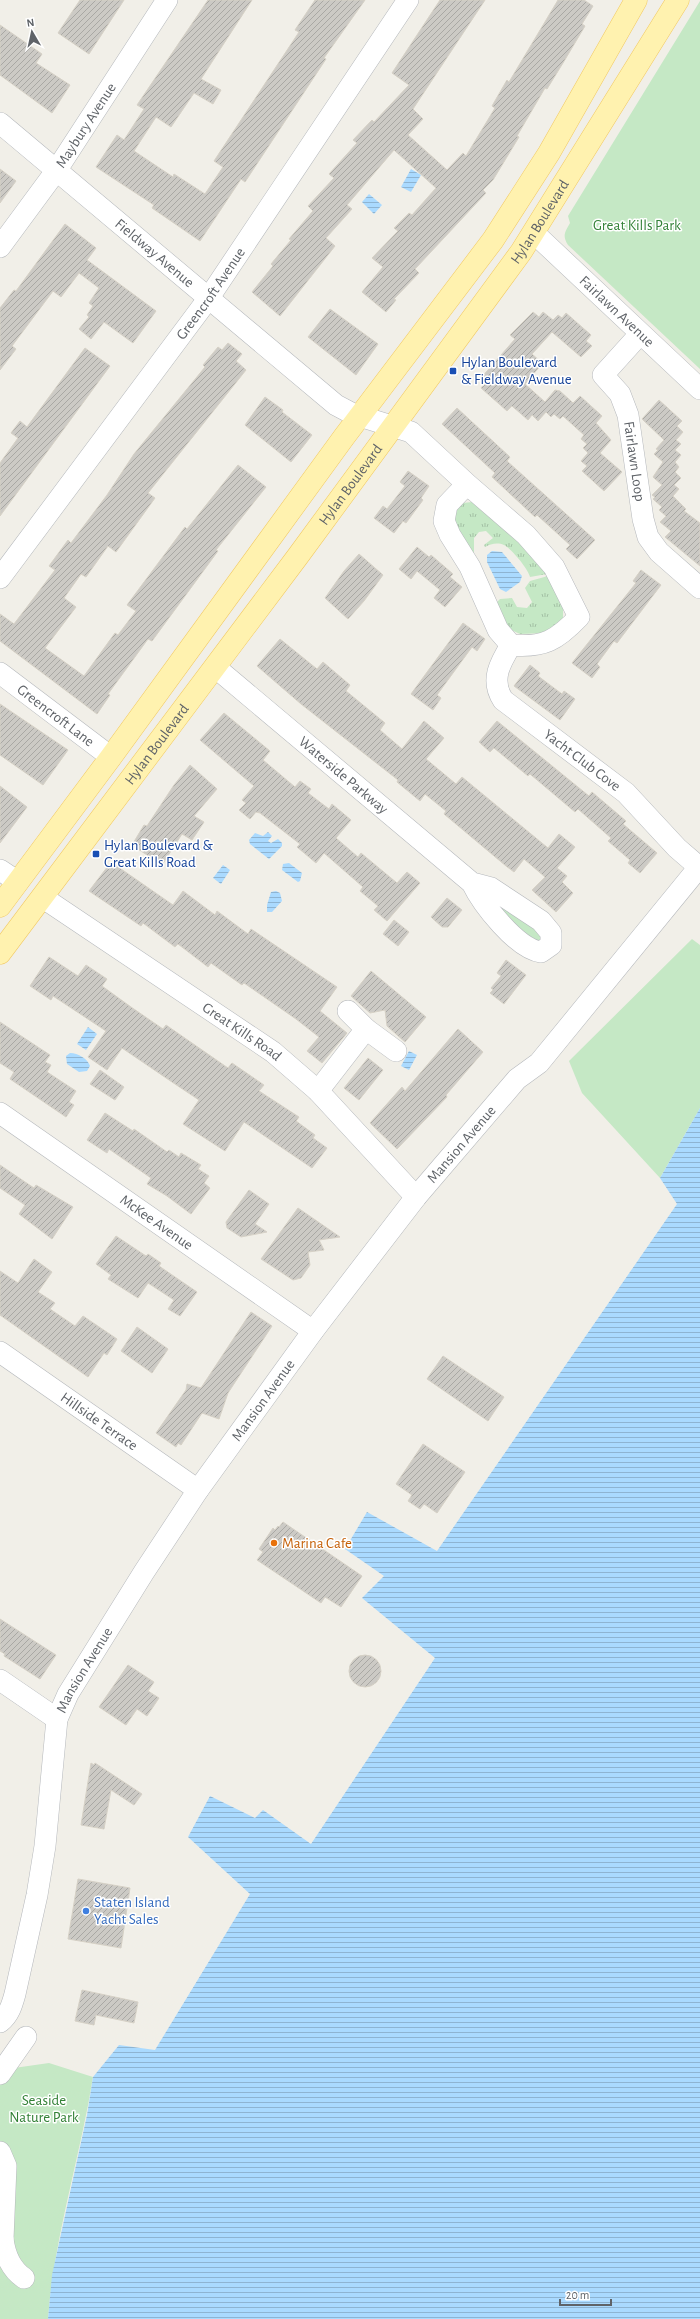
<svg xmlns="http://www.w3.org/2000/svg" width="700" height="2319" viewBox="0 0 700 2319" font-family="'Alegreya Sans',sans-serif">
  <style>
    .grass { fill: url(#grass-tufts) }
    .green { fill: #c5e8c5 }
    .water { fill: url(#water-rules) }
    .building { fill: url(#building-hatch); stroke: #d6d1c6 }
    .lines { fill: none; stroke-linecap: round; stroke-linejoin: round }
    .minor-casing { stroke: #b5b8bc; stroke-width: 22 }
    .major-casing { stroke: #f2c960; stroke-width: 23 }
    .minor { stroke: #fff; stroke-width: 21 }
    .major { stroke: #fff2af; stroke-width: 22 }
    .transit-dot { fill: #1a4fb4; stroke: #fff; stroke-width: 1.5 }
    .food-dot { fill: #e8710a; stroke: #fff; stroke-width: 1.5 }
    .shop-dot { fill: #3f7fe0; stroke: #fff; stroke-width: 1.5 }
    .labels { text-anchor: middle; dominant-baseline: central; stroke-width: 3; stroke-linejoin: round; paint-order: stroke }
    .street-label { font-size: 15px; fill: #5f6368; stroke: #fff }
    .park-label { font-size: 15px; fill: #348238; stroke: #fff }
    .transit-label { font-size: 15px; fill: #164399; stroke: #fff; text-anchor: start }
    .food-label { font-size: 15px; fill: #c56008; stroke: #fff; text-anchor: start }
    .shop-label { font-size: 15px; fill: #366cbe; stroke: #fff; text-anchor: start }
  </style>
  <defs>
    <pattern id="grass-tufts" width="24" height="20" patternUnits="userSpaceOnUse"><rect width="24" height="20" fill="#c5e8c5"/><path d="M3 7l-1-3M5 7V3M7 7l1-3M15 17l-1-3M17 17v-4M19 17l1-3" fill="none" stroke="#a3c0a4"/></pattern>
    <pattern id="water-rules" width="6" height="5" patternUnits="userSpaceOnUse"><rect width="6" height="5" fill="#aadaff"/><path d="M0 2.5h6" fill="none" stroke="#8eb4d2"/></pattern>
    <pattern id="building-hatch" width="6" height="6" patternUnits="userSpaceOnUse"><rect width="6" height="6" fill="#cccac5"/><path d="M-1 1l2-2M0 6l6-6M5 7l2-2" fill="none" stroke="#a9a8a4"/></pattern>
  </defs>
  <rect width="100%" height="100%" fill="#f1efe8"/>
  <path class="grass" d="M472,502L517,539L547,574L530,577C529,570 511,548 504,545C497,542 491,544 485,547L484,545L493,538L486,531L479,532L474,538V560L454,526V512L463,503Z
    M548,576L563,607V618L545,633L520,634L507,628L497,602L500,599L512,598L517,607L527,608L532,602L525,588L530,581Z
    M482,890L539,926L541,940L532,943Z"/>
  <path class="green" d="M700,1V369L568,245C562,236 565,232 570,223L568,216Z
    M692,939L700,945V1108L660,1178L582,1093L569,1061Z
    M0,2062L14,2068L49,2063L93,2077C80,2158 54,2237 48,2319H0Z"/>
  <path class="water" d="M411,169L421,175L411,192L401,187Z
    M369,194L382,205L374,214L362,202Z
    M492,551L502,552L522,576L520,582L506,592L500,589L487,562V555Z
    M268,832L272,836L268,841L271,843L278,839L282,843V846L269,859L250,844L249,840L255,833L263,836Z
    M289,863L302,873L300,881L298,882L282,870L283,864Z
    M223,865L230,870L221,884L213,878Z
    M276,891L280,893L282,901L272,912H267V905L271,892Z
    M88,1027L97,1034L86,1050L77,1044Z
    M409,1051L417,1055L409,1070L401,1066Z
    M70,1053C78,1053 88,1059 90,1066L87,1071L79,1072L67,1064L66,1056Z
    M700,1108V2319H48L52,2275L87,2115L93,2077L119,2045L155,2050L250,1894L188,1837L210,1796L255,1818L263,1810L311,1844L435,1658L362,1598L384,1576L345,1549L367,1512L437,1551L677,1204L660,1178Z"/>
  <path class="building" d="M80,0H124L89,54L58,33Z
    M208,0H252L201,79L221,90L213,104L194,93L171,127L156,117L134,151L173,177L174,174L205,194L223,167L214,161L299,32L295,30L315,0H365L324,58L326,59L245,182L241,179L200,241L152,208L154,205L96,167L117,135L124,140L144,109L137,105Z
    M440,0H485L413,109L423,119L408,135L447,170L463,153L466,156L495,108L492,106L507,80L509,82L558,0H584L593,6L582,24L585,26L563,63L547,89L545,88L517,136L519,137L493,180L483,190L486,193L415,269L419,273L394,299L396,300L386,312L362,292L383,267L372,258L398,231L394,228L409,213L412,215L436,188L394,150L347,205L352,209L326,238L335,246L280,316L252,292L273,266L271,264L291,240L289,239L313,211L308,206L334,178L329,174L357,143L353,140L372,120L374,122L409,85L392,73Z
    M0,25L42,54L36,63L70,85L52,113L0,75Z
    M0,169L16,181L0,203Z
    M65,224L96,248L87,260L156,311L133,343L104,322L91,339L79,329L89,317L87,315L93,306L89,303L99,288L79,273L61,297L53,291L12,346L16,349L0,370V308L14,290L16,291Z
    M330,309L378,344L356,375L308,337Z
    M533,312L539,317L543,312L553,320L558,315L562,318L566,313L591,335L586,341L592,346L581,357L552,332L532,354L541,362L539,364L541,365L525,384L545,402L555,390L560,391L573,403L580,396L602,416L596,423L611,440L600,453L622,472L604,491L582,471L587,466L581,461L588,453L583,448L587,444L581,439L584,435L563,416L560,419L554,414L551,417L546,412L538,421L532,415L528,420L512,406L507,411L481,388L486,382L481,378L515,339L510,335Z
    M228,343L242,354L236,361L246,370L148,493L155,498L116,552L108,546L86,577L81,574L64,598L76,607L45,648L84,676L115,633L118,635L136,611L127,605L185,527L187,529L238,465L266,487L216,550L218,551L152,641L148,639L108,694L110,695L97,714L0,641V614L14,624L55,570L49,566L68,540L71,543L107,495L134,454L205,367L203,365L218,347L222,350Z
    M85,348L110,366L0,516V463L18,438L11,433L20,421L27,427Z
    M265,397L283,410L282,412L312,435L291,462L245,425Z
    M659,400L682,421L677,426L683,432L676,440L681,444L675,450L681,455L675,462L679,467L675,472L681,478L674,485L679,489L673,496L686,509L684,511L700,523V566L665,537L671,531L660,522L666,516L659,510L662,507L653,499L655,497L652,495L662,485L653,477L663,462L654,454L658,450L656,449L664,440L642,419Z
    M457,408L510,457L507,461L595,540L577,559L566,549L570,545L537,515L535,517L492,477L495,473L442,424Z
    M408,471L429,486L421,498L423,500L406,523L403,521L394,533L374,518L383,506L387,509L405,486L400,482Z
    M417,547L429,557L431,555L453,574L450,577L462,587L445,607L434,598L440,590L428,580L417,571L411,579L399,569Z
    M359,554L383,575L364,601L348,619L325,598L344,571Z
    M641,570L661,585L617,643L614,641L597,664L600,667L592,678L572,663L636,583L633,581Z
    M463,623L485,639L477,651L472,647L437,695L441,698L433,710L411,694Z
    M280,639L317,669L323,662L350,685L346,691L385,723L380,730L402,749L424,721L444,738L426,759L456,784L462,777L548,848L559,834L575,847L557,868L567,876L562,882L573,893L556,912L532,890L545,877L524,859L514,872L506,866L444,814L446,811L425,794L420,801L397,782L398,780L301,704L257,666Z
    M530,665L540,673L538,676L562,694L564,691L575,699L560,720L514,686Z
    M0,704L68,750L43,785L0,755Z
    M224,713L270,751L263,760L295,787L300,781L311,789L308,793L329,809L332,804L351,820L336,838L358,857L361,853L397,883L407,872L420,883L387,921L374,910L378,906L360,891L363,887L324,853L316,863L297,847L300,844L260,813L256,812L250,819L239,810L246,803L242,800L254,786L200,740Z
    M497,721L589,796L592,792L626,821L623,824L657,853L640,873L628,863L630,860L608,841L611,838L578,809L575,812L530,774L528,776L494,748L490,752L479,742Z
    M190,765L217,789L194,816L204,822L192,840L182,834L162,865L132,845L144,825L147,826L174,785Z
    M0,786L27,807L0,843Z
    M111,862L173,905L183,891L215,915L217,911L248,934L251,929L337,987L320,1011L347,1033L322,1063L307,1051L319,1037L296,1019L244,983L242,985L211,963L208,967L178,944L175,947L143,923L141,926L89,891Z
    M447,898L462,910L448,927H442L431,917Z
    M394,920L409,932L398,946L383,934Z
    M49,957L78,976L86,965L107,979L102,986L131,1007L163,1029L166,1025L228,1068L232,1063L264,1085L259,1091L299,1117L296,1121L315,1135L313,1138L327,1148L312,1168L244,1122L225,1151L183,1124L199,1100L172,1082L122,1048L107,1070L88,1057L106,1031L53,996L51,1000L30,986Z
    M506,960L526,975L504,1004L490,993L493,990L491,988L501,976L497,973Z
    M371,971L426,1017L405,1042L387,1026L385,1010L370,1013L351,996Z
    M0,1022L50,1055L45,1062L51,1065L47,1072L76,1091L69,1102L74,1105L66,1117L10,1079L14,1072L0,1063Z
    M458,1029L483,1052L446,1095L447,1097L397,1149L370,1123L402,1087L405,1091Z
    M368,1058L383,1070L359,1100L344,1088Z
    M100,1070L124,1087L115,1100L90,1084Z
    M105,1113L133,1131L134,1129L167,1152L169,1150L179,1157L181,1153L201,1165L198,1169L209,1176L204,1183L210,1188L191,1214L167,1196L147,1184L151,1178L109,1149L107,1153L87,1140Z
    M0,1165L34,1188L36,1185L73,1207L52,1239L19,1214L25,1205L0,1188Z
    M249,1190L269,1204L255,1224L267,1232L241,1237L227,1228L226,1222Z
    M298,1208L340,1237L319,1240L324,1250L308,1252L310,1265L301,1278L293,1280L261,1259Z
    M116,1236L146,1256L148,1254L161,1263L159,1266L197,1292L180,1316L168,1309L174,1300L148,1283L138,1298L108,1279L111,1275L96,1264Z
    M34,1259L52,1272L38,1292L55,1303L50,1309L75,1326L83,1316L117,1339L107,1355L104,1353L88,1377L0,1315V1271L18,1283Z
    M251,1312L272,1326L228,1393L219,1419L202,1413L181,1445L178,1443L176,1447L156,1433L186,1390L187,1384L201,1388Z
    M137,1327L168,1349L152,1373L121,1351Z
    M443,1356L504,1397L488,1421L427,1379Z
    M423,1444L465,1472L437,1513L424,1504L420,1509L408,1501L412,1495L396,1484Z
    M283,1522L362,1576L341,1607L325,1597L321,1603L257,1560L263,1552L259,1549L273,1528L275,1530L278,1526L279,1527Z
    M0,1619L56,1655L40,1679L4,1656L5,1654L0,1651Z
    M349 1671a16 16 0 1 1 32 0a16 16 0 1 1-32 0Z
    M128,1665L154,1682L148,1691L159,1698L147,1716L137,1709L126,1725L99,1707Z
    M91,1763L94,1765L95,1763L142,1794L134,1805L111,1790L104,1829L81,1825Z
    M78,1879L130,1888L121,1948L68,1939Z
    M82,1990L138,2002L134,2023L96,2015L94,2025L75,2021Z"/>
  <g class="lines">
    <g class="minor-casing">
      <g id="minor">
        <path id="s1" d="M0,123L336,405L353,414L411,432L467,484L526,535L554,567L579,617C557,640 544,648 511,645L498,630L470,567L450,535L444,521L447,505L467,484"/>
        <path id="s2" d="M534,233L700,389"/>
        <path id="s3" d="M0,247L56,171L167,0"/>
        <path id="s4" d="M640,334L603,375L620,394L628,415L643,519L648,537L659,552L700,588"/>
        <path id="s5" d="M0,578L208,299L408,0"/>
        <path id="s6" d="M511,645C500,663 490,680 503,700L626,793L677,848L699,867"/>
        <path id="s7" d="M215,667L472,883C482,904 517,949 541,952L551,945V933L541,921L491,888L472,883"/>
        <path id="s8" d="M0,673L111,757"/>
        <path d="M0,870L18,882"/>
        <path id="s9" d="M42,897L273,1052L318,1091L416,1197"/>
        <path d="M348,1011L366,1029L396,1051"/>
        <path d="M318,1091L366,1029"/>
        <path id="s10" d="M0,1113L313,1331"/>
        <path id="s11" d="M0,1352L198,1490"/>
        <path d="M0,1680L57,1719"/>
        <path id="s12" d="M0,2022C9,2015 12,2005 15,1994L37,1895L45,1846L57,1719L68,1694L144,1572L198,1490L313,1331L416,1197L517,1079L539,1063L700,866"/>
        <path d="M0,2074L26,2037"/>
        <path d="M0,2152L6,2166L3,2239L0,2243"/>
        <path d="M3,2239C5,2255 11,2269 24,2278"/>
      </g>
    </g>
    <g class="major-casing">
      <g id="major">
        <path d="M0,906L111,757L344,437L493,240L549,153L636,0"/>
        <path id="s13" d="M0,953L298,556L521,252L678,0"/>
      </g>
    </g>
    <use href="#minor" class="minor"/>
    <use href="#major" class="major"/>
  </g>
  <g class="transit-dot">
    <rect x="449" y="367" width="8" height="8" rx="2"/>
    <rect x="92" y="850" width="8" height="8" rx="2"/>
  </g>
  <circle class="food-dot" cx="274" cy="1543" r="4"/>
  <circle class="shop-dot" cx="86" cy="1911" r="4"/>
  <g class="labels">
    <g class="street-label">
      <text stroke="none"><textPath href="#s3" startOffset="149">Maybury Avenue</textPath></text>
      <text stroke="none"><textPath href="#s13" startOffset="909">Hylan Boulevard</textPath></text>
      <text stroke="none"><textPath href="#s1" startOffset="202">Fieldway Avenue</textPath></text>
      <text stroke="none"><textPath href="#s5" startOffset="354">Greencroft Avenue</textPath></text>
      <text stroke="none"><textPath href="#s2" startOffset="114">Fairlawn Avenue</textPath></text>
      <text stroke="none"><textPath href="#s4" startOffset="150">Fairlawn Loop</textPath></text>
      <text stroke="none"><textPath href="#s13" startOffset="585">Hylan Boulevard</textPath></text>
      <text stroke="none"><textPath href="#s8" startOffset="70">Greencroft Lane</textPath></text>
      <text stroke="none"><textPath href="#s13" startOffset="261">Hylan Boulevard</textPath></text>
      <text stroke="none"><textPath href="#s6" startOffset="159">Yacht Club Cove</textPath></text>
      <text stroke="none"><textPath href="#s7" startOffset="168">Waterside Parkway</textPath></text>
      <text stroke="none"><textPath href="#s9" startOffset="241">Great Kills Road</textPath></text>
      <text stroke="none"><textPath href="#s12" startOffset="1015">Mansion Avenue</textPath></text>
      <text stroke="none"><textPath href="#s10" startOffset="191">McKee Avenue</textPath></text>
      <text stroke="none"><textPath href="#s12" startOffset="691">Mansion Avenue</textPath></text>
      <text stroke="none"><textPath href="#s11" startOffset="121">Hillside Terrace</textPath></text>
      <text stroke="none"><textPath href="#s12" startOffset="367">Mansion Avenue</textPath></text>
    </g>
    <g class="park-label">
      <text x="637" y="225">Great Kills Park</text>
      <text x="44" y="2100">Seaside<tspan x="44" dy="17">Nature Park</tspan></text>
    </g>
    <g class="transit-label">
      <text x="461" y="362">Hylan Boulevard<tspan x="461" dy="17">&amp; Fieldway Avenue</tspan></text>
      <text x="104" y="845">Hylan Boulevard &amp;<tspan x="104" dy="17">Great Kills Road</tspan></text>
    </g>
    <g class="food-label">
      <text x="282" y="1543">Marina Cafe</text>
    </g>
    <g class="shop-label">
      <text x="94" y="1902">Staten Island<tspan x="94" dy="17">Yacht Sales</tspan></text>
    </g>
  </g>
  <g transform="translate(32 32) rotate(351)" stroke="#ffffff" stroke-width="3" paint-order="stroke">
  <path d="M0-3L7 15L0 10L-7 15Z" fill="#5f6368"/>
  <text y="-6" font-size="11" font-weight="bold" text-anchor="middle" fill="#5f6368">N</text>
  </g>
  <path d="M560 2299v6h51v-6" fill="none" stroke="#5f6368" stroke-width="2"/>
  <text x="566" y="2299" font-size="12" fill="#5f6368" stroke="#ffffff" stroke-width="3" paint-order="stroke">20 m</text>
</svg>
